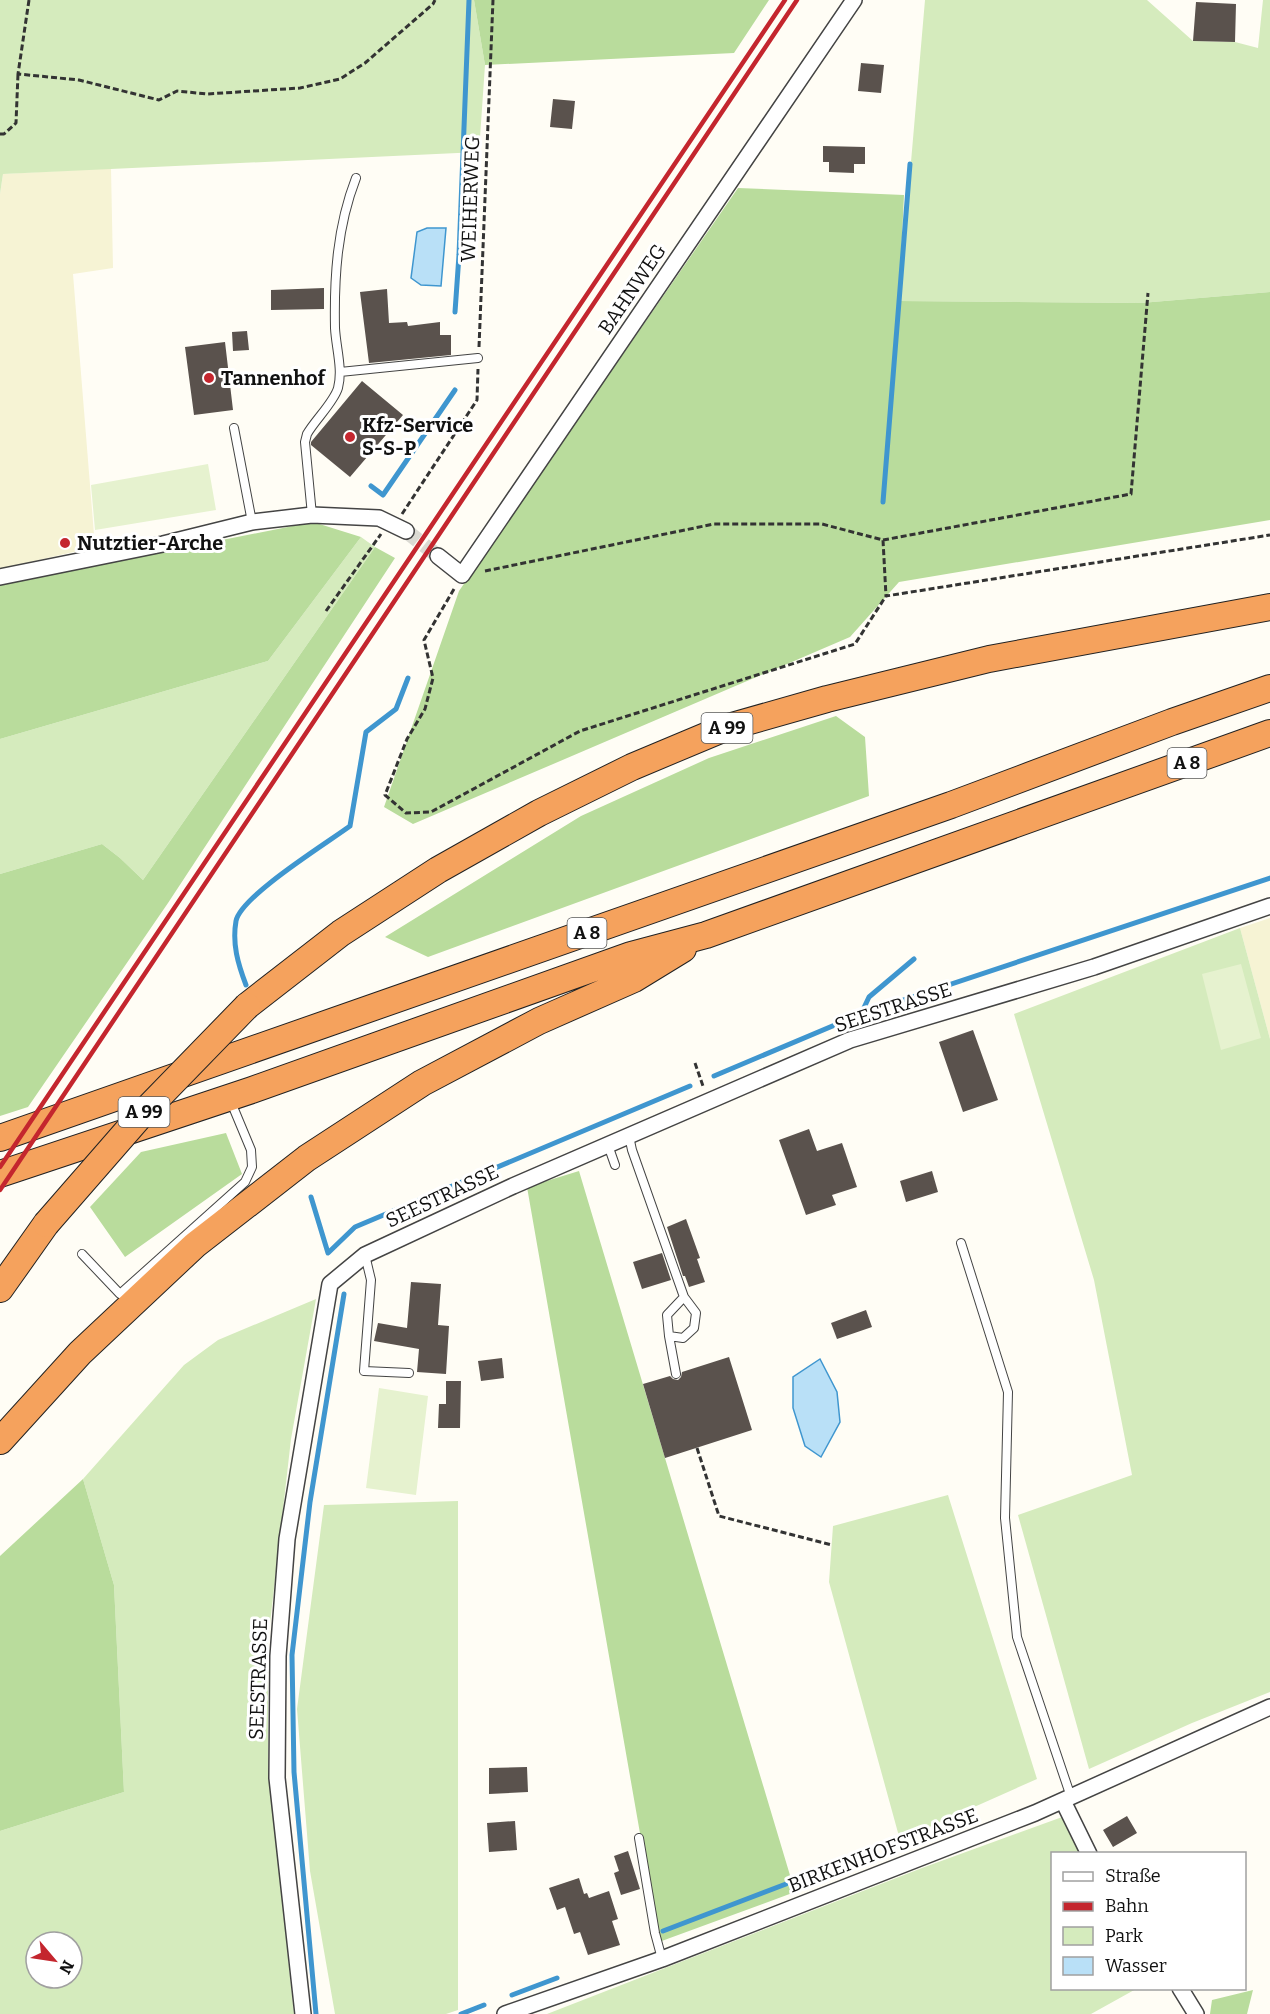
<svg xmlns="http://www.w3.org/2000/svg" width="1270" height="2014" viewBox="0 0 1270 2014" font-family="Bitter,serif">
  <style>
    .farmland { fill: #f6f3d4 }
    .green { fill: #d5ebbd; fill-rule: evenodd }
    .forest { fill: #b9dc9c }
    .pitch { fill: #e6f2cf }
    .water { fill: #b9e0f7; stroke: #3f96cf; stroke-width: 1.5 }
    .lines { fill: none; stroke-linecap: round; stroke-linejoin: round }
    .stream { stroke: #3f96cf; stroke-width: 5 }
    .building { fill: #5a524d }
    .minor-tunnel { stroke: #dbdad3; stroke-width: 15; stroke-dasharray: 15 8; stroke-linecap: butt }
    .service-casing { stroke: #444; stroke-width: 10 }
    .minor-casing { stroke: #444; stroke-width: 18 }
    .motorway-casing { stroke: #222; stroke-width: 28 }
    .path { stroke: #333; stroke-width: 3; stroke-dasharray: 6 3; stroke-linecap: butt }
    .service { stroke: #fff; stroke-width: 8 }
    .minor { stroke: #fff; stroke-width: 15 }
    .motorway { stroke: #f5a25d; stroke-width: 26 }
    .rail { stroke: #c4262e; stroke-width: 4.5 }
    .motorway-bridge-casing { stroke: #222; stroke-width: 28; stroke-linecap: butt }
    .motorway-bridge { stroke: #f5a25d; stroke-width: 26 }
    .poi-dot { fill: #c4262e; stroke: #fff; stroke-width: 2 }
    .labels { text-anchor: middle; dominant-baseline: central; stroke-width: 6; stroke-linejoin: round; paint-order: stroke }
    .shield { fill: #fff; stroke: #585858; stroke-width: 1.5 }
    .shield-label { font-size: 18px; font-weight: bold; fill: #111 }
    .street-label { font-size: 20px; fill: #111; stroke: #fff }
    .poi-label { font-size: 20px; font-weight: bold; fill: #111; stroke: #fff; text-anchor: start }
  </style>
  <rect width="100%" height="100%" fill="#fffdf5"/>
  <path class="farmland" d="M111,168L113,268L73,274L95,547L0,569V194L3,174Z
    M1270,918V1039L1240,928Z"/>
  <path class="green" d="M0,0H474L485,65L479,152L3,174L0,194Z
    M925,0H1147L1193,41L1235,42L1258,48L1263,0H1270V292L1141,303L899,301Z
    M361,537L375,547L143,880L120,858L102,844L0,874V739L268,661Z
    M1240,928L1270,1039V1692L1192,1723L1089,1769L1018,1515L1132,1475L1094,1280L1014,1014Z
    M316,1299L291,1439L268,1641V1768L294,2014H0V1831L124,1792L114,1585L83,1479L184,1365L218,1340ZM36,1942H72V1978H36Z
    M948,1495L1037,1779L900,1840L829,1582L833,1526Z
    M458,1501V2010L446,2014H335L310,1871L297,1709L324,1505Z
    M1065,1816L1085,1853L1052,1854V1988L1136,1989L1091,2014H547L922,1868Z"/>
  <path class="forest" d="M474,0H769L734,53L485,65Z
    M738,188L904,195L899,301L1141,303L1270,292V520L899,582L850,637L413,824L384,807L459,591Z
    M313,522L361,537L268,661L0,739V584Z
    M375,547L395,558L168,903L28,1107L0,1116V874L102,844L120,858L143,880Z
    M836,716L865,737L869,796L428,957L385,937L581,816L709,758Z
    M226,1133L242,1174L125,1257L90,1207L141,1152Z
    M579,1171L795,1892L659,1942L527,1187Z
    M83,1479L114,1585L124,1792L0,1831V1556Z
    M1253,1990L1247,2014H1210L1212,2000Z"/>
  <path class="pitch" d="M208,464L216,510L95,530L91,485Z
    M1241,964L1261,1038L1221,1050L1202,974Z
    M379,1388L428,1396L416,1495L366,1488Z"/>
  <path class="water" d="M427,228H446L441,286L421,285L411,278L417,232Z
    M820,1359L837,1392L840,1422L821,1457L805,1446L793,1408V1377Z"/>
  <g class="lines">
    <path class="stream" d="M455,312L459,255L469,0
      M371,486L383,495L455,390
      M883,502L910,164
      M246,985C238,964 232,944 236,921C241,896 327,843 350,826L366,732L396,709L408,678
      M861,1014L1270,878
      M714,1076L861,1014L869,997L914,959
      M311,1197L328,1253L355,1227L690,1086
      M663,1931L786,1884
      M512,1995L557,1978
      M316,2014L294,1772L292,1655L310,1502L344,1294
      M461,2014L484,2005"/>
  </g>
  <path class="building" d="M1196,2L1236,4L1235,42L1193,41Z
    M861,63L884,65L881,93L858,91Z
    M553,99L575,101L572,129L550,127Z
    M823,146L865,147V164H854V173L829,172V162H823Z
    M324,288V309L271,310V290Z
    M387,289L389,323L407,322L408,326L440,322V335H451V355L369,363L360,292Z
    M247,331L249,350L233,351L232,332Z
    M225,342L233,410L194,415L185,347Z
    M362,381L403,415L350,477L311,445V442Z
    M973,1030L998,1100L963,1112L939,1042Z
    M809,1129L817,1151L842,1143L857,1187L832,1195L836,1205L806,1215L779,1140Z
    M932,1171L938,1192L906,1202L900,1181Z
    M686,1219L700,1258L697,1259L705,1282L689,1287L685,1276H683L667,1227Z
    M662,1253L671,1280L642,1289L633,1262Z
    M411,1282L441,1284L438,1325L449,1326L446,1374L417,1372L419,1349L374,1341L378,1323L407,1328Z
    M866,1310L872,1327L837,1339L831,1323Z
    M729,1357L752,1430L665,1458L643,1384L670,1376L673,1379L678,1380L681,1377L682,1372Z
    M502,1358L504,1378L481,1381L478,1361Z
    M446,1381H461L460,1428H438L439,1404H446Z
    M527,1767L528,1792L489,1794V1768Z
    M1127,1816L1137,1833L1113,1847L1103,1830Z
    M515,1821L517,1850L489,1852L487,1823Z
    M628,1851L640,1889L621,1895L614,1873L619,1871L614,1856Z
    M579,1878L584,1894L587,1893L589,1898L609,1891L618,1919L612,1921L620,1945L588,1955L580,1932L574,1934L565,1907L557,1910L549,1888Z"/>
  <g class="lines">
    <path class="minor-tunnel" d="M406,531L438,556"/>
    <g class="service-casing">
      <path id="service" d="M340,372L478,358
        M234,428L252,522
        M312,515L305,442L307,434C315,420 334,402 338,388C343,369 336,348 335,328C334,277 337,227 356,178
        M629,1136L632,1150L684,1297L696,1313L694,1328L683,1338L669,1336L667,1315L684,1297
        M608,1145L615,1165
        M961,1243L1008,1392L1005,1518L1017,1637L1071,1797
        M82,1254L120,1294L245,1182L252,1167L251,1150L231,1102
        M365,1255L371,1280L364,1371L409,1373
        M669,1336L676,1374
        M639,1838L655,1933L662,1959"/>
    </g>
    <g class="minor-casing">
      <path id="minor" d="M438,556L462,575L854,0
        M0,577L163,544L252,522L312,515L379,518L406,531
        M1063,1801L1089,1854
        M1180,1988L1196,2014
        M303,2014L277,1778L278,1656L287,1539L330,1284L365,1255L513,1186L850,1040L1094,967L1270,906
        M505,2014L662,1959L1035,1813L1270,1707"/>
    </g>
    <g class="motorway-casing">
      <path id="motorway" d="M247,1006L341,933L438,870L539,813L632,767L725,728L827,699L989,659L1270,607
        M0,1138L951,805L1172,722L1270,688
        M0,1174L252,1090L631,955L706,935L1270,733
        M0,1289L46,1224
        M0,1441L80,1353L195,1245L307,1158L422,1083L539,1021L634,979L683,949"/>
    </g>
    <path class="path" d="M29,0L18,74L79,80L159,100L177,91L207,94L300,88L340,79L365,63L433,4L435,0
      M0,134H4L16,123L18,74
      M479,347L493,0
      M402,514L477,400L478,369
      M883,540L1131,494L1148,293
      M485,571L714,524H822L883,540L886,596L1270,535
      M454,589L424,640L433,678L425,709L407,739L385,795L406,813L431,812L580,731L855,644L886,596
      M326,611L381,534
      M695,1063L703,1086
      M697,1448L719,1516L832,1545"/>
    <use href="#service" class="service"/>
    <use href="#minor" class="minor"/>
    <use href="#motorway" class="motorway"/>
    <path class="rail" d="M0,1167L785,0
      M0,1190L797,0"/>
    <g class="motorway-bridge-casing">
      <path id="motorway-bridge" d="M46,1224L141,1115L247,1006"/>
    </g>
    <use href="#motorway-bridge" class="motorway-bridge"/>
  </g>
  <g class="poi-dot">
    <circle cx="209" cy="378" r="6"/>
    <circle cx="350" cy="437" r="6"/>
    <circle cx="65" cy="543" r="6"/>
  </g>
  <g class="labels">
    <g class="shield">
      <rect x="701.5" y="713" width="51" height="30" rx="4.5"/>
      <rect x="1167.5" y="748" width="39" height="30" rx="4.5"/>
      <rect x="567.5" y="918" width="39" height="30" rx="4.5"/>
      <rect x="118.5" y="1097" width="51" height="30" rx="4.5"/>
    </g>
    <g class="shield-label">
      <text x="727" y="728">A 99</text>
      <text x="1187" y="763">A 8</text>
      <text x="587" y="933">A 8</text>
      <text x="144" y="1112">A 99</text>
    </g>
    <g class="street-label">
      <text transform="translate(470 199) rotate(-88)">WEIHERWEG</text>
      <text transform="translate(632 289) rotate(-56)">BAHNWEG</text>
      <text transform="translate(893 1007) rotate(-18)">SEESTRASSE</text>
      <text transform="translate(442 1196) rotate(-25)">SEESTRASSE</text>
      <text transform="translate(258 1679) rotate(-88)">SEESTRASSE</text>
      <text transform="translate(883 1850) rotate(-21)">BIRKENHOFSTRASSE</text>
    </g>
    <g class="poi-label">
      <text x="221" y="378">Tannenhof</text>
      <text x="362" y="425">Kfz-Service<tspan x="362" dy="23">S-S-P</tspan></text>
      <text x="77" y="543">Nutztier-Arche</text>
    </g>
  </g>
  <rect x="1051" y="1852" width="195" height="138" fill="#ffffff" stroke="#a0a0a0" stroke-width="1.5"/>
  <rect x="1063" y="1872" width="30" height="9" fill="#ffffff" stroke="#a0a0a0" stroke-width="1.5"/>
  <text x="1105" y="1882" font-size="18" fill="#111111">Straße</text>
  <rect x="1063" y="1902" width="30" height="9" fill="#c4262e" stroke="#a0a0a0" stroke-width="1.5"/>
  <text x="1105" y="1912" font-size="18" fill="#111111">Bahn</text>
  <rect x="1063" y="1927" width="30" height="18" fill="#d5ebbd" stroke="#a0a0a0" stroke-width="1.5"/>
  <text x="1105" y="1942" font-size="18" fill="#111111">Park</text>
  <rect x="1063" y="1957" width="30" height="18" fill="#b9e0f7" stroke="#a0a0a0" stroke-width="1.5"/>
  <text x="1105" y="1972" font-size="18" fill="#111111">Wasser</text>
  <g transform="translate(54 1960) rotate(119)"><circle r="28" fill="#ffffff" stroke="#a0a0a0" stroke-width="1.5"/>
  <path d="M0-4.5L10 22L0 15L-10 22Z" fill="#c4262e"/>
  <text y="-9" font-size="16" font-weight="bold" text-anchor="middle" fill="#111111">N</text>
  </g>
</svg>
